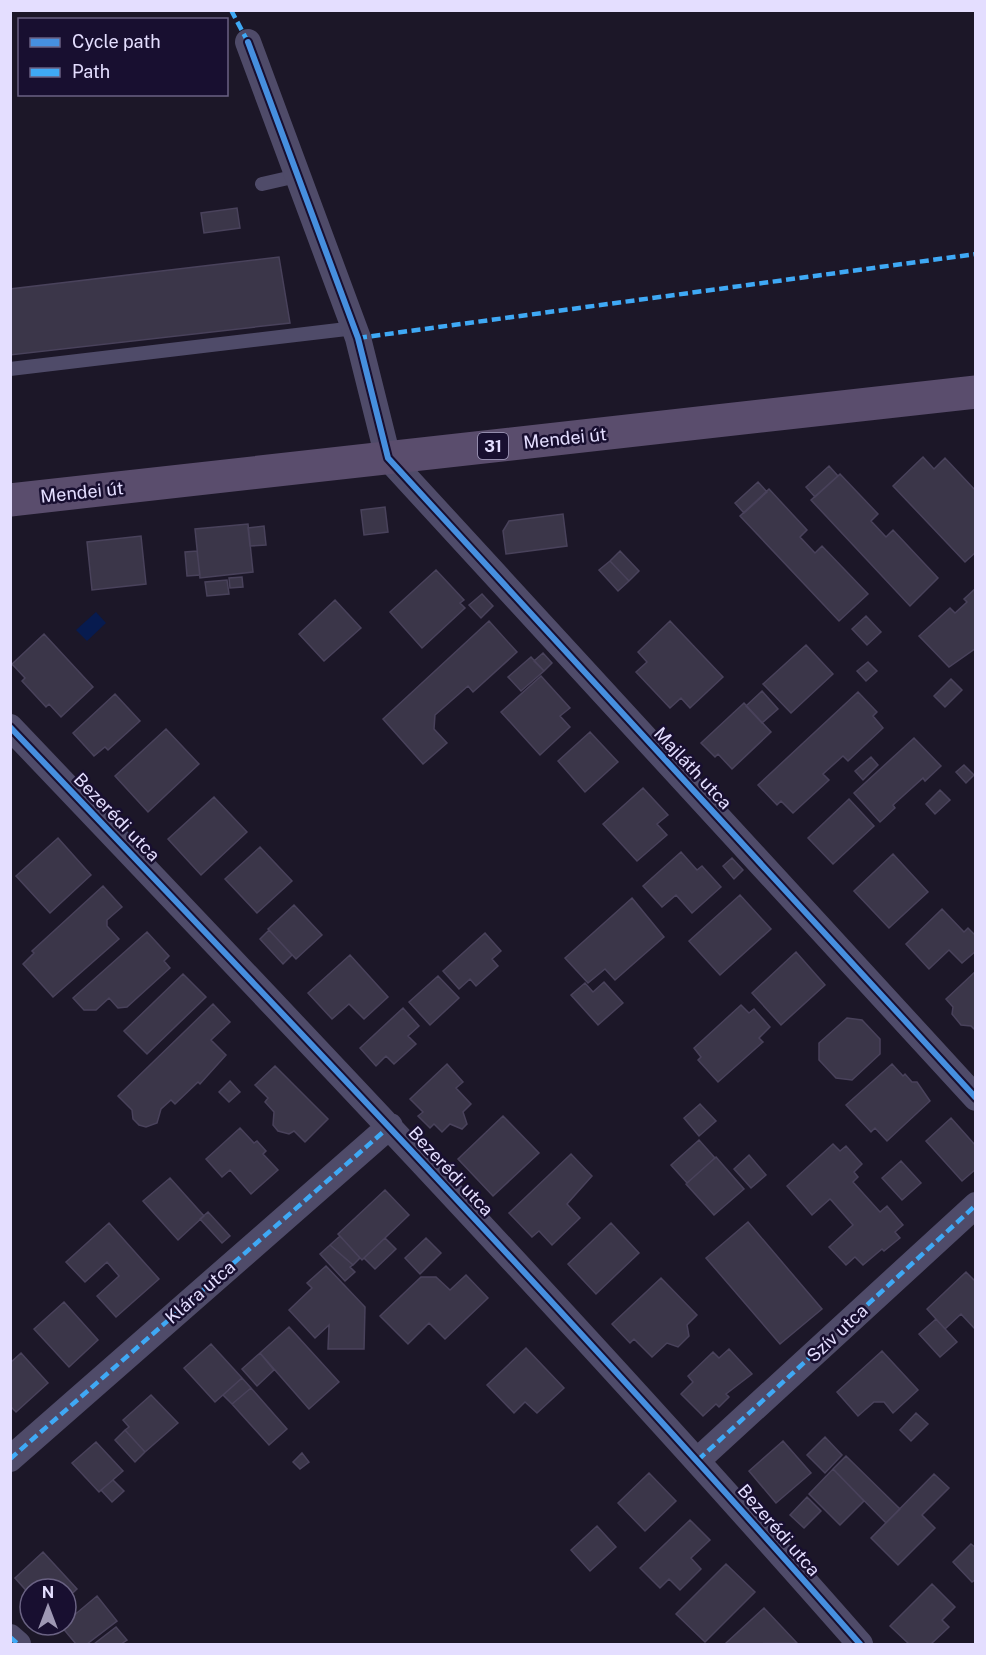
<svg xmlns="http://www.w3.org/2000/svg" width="986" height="1655" viewBox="0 0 986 1655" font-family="'Public Sans',sans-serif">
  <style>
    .water { fill: #071b4f }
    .building { fill: #3b3649; stroke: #49425b; stroke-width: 1.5 }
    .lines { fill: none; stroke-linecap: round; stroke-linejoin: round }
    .service { stroke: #4f4b69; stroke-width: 14 }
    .minor { stroke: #4f4b69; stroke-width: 26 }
    .primary { stroke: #5a4d6d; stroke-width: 33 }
    .quiet { stroke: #3fa9f5; stroke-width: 4.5; stroke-dasharray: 9 4.5; stroke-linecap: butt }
    .cycleway-casing { stroke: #180f30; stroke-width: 10 }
    .cycleway { stroke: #468fdf; stroke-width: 6 }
    .labels { text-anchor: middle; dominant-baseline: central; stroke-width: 5; stroke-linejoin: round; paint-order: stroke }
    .shield { fill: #180f30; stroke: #a7a0c1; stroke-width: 1.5 }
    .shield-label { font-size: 16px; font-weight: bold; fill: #e4deff }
    .street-label { font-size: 18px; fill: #e4deff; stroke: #180f30 }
  </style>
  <rect width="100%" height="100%" fill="#1c1728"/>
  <path class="water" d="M96,612L106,623L87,641L76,630Z"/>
  <path class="building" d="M237,208L240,228L204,233L201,213Z
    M279,257L290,323L10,355V289Z
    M923,457L934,469L945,458L976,491V552L965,562L893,486Z
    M829,466L838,476L815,497L806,487Z
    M840,474L878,514L871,521L886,537L893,530L938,578L910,606L811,500Z
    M758,482L767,492L744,513L735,503Z
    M769,489L807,530L800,537L815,553L822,546L868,594L839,621L740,516Z
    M385,507L388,532L364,535L361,510Z
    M563,514L567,546L506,554L503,531L509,521Z
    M248,524L253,572L200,578L195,529Z
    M264,526L266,545L250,546L248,528Z
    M141,536L146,584L92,590L87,542Z
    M197,551L200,575L187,576L185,552Z
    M620,551L639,571L629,581L610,561Z
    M610,561L629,581L618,591L599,570Z
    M436,570L464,600L460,603L465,608L422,648L390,612Z
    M242,577L243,587L230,588L229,578Z
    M227,580L229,594L207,596L205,582Z
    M976,588V648L949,667L919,636L950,608L955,613L967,602L964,599Z
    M482,594L493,606L481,618L469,605Z
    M335,600L361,628L324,661L299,634Z
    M866,616L881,632L867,645L852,629Z
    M489,621L517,652L473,692L468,686L435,715L434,729L447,743L423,764L383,719Z
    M670,621L723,677L690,708L681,698L670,708L636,672L647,662L638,652Z
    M44,634L93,687L61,717L49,704L46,707L22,681L25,678L12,664Z
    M806,645L833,674L791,713L763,684Z
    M543,653L552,663L544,671L534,661Z
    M531,657L544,671L521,691L508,677Z
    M868,662L877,671L866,681L857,671Z
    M541,676L570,708L560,716L570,727L540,755L501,712Z
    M951,679L962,690L945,707L934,696Z
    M762,691L778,709L762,723L746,706Z
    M858,692L877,712L873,716L883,728L848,761L843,756L823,774L829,780L793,813L781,801L777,805L758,785Z
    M115,694L140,721L108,750L105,747L94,756L73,733Z
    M744,703L771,732L732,769L718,754L715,757L701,743Z
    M166,729L199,764L148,812L115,776Z
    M590,732L618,762L585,792L558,761Z
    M914,738L941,766L925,781L923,778L893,805L895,808L880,822L854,793Z
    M871,757L878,765L863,780L855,771Z
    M964,765L974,775L966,783L956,772Z
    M643,788L668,815L657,824L667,835L637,861L603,824Z
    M940,790L950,800L935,814L926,804Z
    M214,797L247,832L201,875L168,839Z
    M849,799L874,826L833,864L808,838Z
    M58,838L91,875L50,913L16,876Z
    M260,847L292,881L257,913L225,879Z
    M681,852L697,870L702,866L721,887L692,913L676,895L662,907L643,886Z
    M893,854L928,892L889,928L854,891Z
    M732,858L743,870L734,879L723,866Z
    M103,886L122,907L107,920V926L119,939L53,997L23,964L34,953L32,951Z
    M740,895L771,929L720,975L689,941Z
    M632,898L664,937L615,980L605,969L588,983L565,958Z
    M294,905L322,935L296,959L268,929Z
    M942,909L964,932L968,928L976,936V951L962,963L949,950L929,969L906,944Z
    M269,930L292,955L283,964L260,939Z
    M147,932L169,956L164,961L170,968L127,1007L118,1008L109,998L96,1010H84L73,998Z
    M485,933L501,951L492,959L498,966L476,986L470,979L459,989L443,971Z
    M796,952L825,985L781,1025L752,993Z
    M350,955L388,997L364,1019L349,1004L332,1019L308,993Z
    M976,971V1031L971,1026L961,1025L952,1014L953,1007L946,999Z
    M183,974L206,997L147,1054L124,1031Z
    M438,976L459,998L430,1025L409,1002Z
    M604,982L623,1003L598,1025L571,995L585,983L593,992Z
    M213,1004L230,1022L211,1040L226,1055L200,1084L198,1082L175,1104L171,1100L161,1109L157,1123L146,1127L139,1125L133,1119L132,1110L118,1096Z
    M741,1005L749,1013L754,1009L770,1027L759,1038L763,1042L718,1082L698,1060L701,1057L694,1048Z
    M403,1008L419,1026L408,1036L416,1044L394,1064L386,1056L376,1066L360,1048Z
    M847,1018L862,1020L880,1039V1054L852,1080L836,1078L819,1060V1043Z
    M447,1064L463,1082L456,1088L471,1104L463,1112L467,1124L462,1129L450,1124L442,1132L434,1124L430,1128L418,1116L423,1112L410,1099Z
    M892,1064L903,1076L905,1074L912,1082H917L930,1101L887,1141L875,1128L871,1132L846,1105Z
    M275,1066L328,1119L305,1142L294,1131L289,1134L278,1131L273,1125L274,1112L265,1102L268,1098L255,1085Z
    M230,1081L240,1092L229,1102L219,1092Z
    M700,1104L716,1121L699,1136L684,1118Z
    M503,1116L539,1153L493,1196L458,1159Z
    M951,1118L976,1146V1169L962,1181L926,1141Z
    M240,1128L254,1143L257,1141L266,1151L263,1154L278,1170L251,1194L230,1170L222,1177L206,1159Z
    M699,1140L715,1158L687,1183L671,1165Z
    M833,1144L840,1151L846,1146L862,1164L854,1172L858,1177L853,1182L880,1212L887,1206L903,1225L895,1232L900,1238L884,1251L882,1249L863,1265L855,1257L846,1265L829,1247L853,1225L832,1201L830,1199L812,1215L787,1186Z
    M571,1154L592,1176L567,1204L580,1218L552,1245L539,1231L532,1237L509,1213Z
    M749,1155L766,1175L751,1188L734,1169Z
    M716,1157L744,1189L714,1215L686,1184Z
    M901,1161L921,1183L902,1200L882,1178Z
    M170,1178L204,1216L178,1240L143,1201Z
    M385,1190L409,1215L362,1260L338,1234Z
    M208,1212L230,1236L222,1243L200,1219Z
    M748,1222L822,1309L780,1344L706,1258Z
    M109,1223L159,1279L116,1317L97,1296L119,1276L107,1262L85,1282L66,1262Z
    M611,1223L639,1253L596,1294L568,1264Z
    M340,1236L360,1258L353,1265L330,1245Z
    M385,1238L396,1249L375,1269L364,1258Z
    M426,1238L441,1253L420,1274L405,1258Z
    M330,1245L353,1265L350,1267L355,1272L345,1281L320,1254Z
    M326,1266L365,1307L364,1349H328L329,1325L315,1338L289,1310L312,1288L307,1283Z
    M966,1272L976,1282V1330L961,1314L945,1329L927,1309Z
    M466,1275L488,1298L445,1339L429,1323L408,1344L380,1316L421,1277H436L450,1290Z
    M661,1278L697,1315L687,1325L689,1336L678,1347L667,1343L652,1357L634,1339L630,1343L612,1324Z
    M64,1302L98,1340L69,1367L34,1329Z
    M936,1319L957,1342L940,1357L919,1334Z
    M289,1327L339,1382L309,1409L260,1353Z
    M211,1344L242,1378L215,1402L184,1368Z
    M526,1348L564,1388L537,1413L525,1402L514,1413L487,1385Z
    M729,1349L752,1374L726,1394L729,1397L719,1407L716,1404L703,1416L681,1394L693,1382L688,1376L713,1352L719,1358Z
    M882,1351L918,1390L893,1413L884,1402H874L858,1416L837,1392Z
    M21,1353L48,1383L16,1412L10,1406V1363Z
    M260,1353L274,1370L257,1386L242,1369Z
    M242,1378L251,1388L232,1404L223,1395Z
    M251,1388L287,1429L269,1445L232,1404Z
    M151,1395L178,1423L145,1452L125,1430L129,1427L123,1420Z
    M916,1413L928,1424L911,1441L900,1430Z
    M125,1430L145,1452L135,1462L115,1440Z
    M825,1437L842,1455L825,1473L807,1455Z
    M783,1441L811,1473L776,1503L749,1471Z
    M96,1442L123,1471L99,1492L72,1463Z
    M302,1453L309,1462L300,1469L293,1462Z
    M846,1456L900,1509L886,1523L833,1469Z
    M833,1469L864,1501L840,1525L809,1494Z
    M649,1473L676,1501L645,1531L618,1503Z
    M934,1474L949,1488L922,1515L935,1528L898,1565L871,1538Z
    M113,1480L124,1491L112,1502L101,1490Z
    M807,1497L821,1511L804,1528L790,1515Z
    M690,1520L710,1540L691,1558L701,1569L680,1590L669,1579L660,1588L640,1568Z
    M597,1526L616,1547L590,1571L571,1550Z
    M971,1544L976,1548V1579L972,1582L953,1562Z
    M43,1552L77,1589L66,1599V1589H30V1595L15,1578Z
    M726,1564L755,1592L705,1642L676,1614Z
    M932,1584L955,1607L942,1620L949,1627L931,1644H909L890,1626Z
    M97,1596L117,1621L87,1644H76L61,1626L66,1625V1622Z
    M764,1608L797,1643L725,1644Z
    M116,1627L127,1640L121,1644H94Z"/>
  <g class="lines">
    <path class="service" d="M262,184L297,176
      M10,369L355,328"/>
    <path class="minor" d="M248,42L358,338L388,458L976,1098
      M10,727C298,1029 585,1331 860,1644
      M10,1459L390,1126
      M698,1460L976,1205
      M10,1637L18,1644"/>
    <path class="primary" d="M10,500L976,392"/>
    <path class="quiet" d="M231,10L248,42
      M358,338L976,254
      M10,1459L390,1126
      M698,1460L976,1205
      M10,1637L18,1644"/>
    <g class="cycleway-casing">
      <path id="cycleway" d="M248,42L358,338L388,458L976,1098
        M10,727C298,1029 585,1331 860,1644"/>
    </g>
    <use href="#cycleway" class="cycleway"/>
  </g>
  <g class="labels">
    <rect class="shield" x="478" y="433" width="30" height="26" rx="4.5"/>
    <g class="shield-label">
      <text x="493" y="446">31</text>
    </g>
    <g class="street-label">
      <text transform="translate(565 438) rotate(-6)">Mendei út</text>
      <text transform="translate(82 492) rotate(-6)">Mendei út</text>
      <text transform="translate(693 768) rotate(47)">Majláth utca</text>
      <text transform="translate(117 817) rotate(46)">Bezerédi utca</text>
      <text transform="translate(451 1171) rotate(47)">Bezerédi utca</text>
      <text transform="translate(200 1292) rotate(-41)">Klára utca</text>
      <text transform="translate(837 1333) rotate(-43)">Szív utca</text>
      <text transform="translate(779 1530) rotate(49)">Bezerédi utca</text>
    </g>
  </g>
  <rect width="986" height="1655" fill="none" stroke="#e4deff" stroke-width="24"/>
  <rect x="18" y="18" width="210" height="78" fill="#180f30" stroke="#6a6283" stroke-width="1.5"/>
  <rect x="30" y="38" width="30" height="9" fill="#468fdf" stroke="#6a6283" stroke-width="1.5"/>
  <text x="72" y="48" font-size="18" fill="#e4deff">Cycle path</text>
  <rect x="30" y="68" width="30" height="9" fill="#3fa9f5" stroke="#6a6283" stroke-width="1.5"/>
  <text x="72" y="78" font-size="18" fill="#e4deff">Path</text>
  <g transform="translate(48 1607)"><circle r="28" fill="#180f30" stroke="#6a6283" stroke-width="1.5"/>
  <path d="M0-4.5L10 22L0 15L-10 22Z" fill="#9e98b4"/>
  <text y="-9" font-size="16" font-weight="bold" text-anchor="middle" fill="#e4deff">N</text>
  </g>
</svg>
